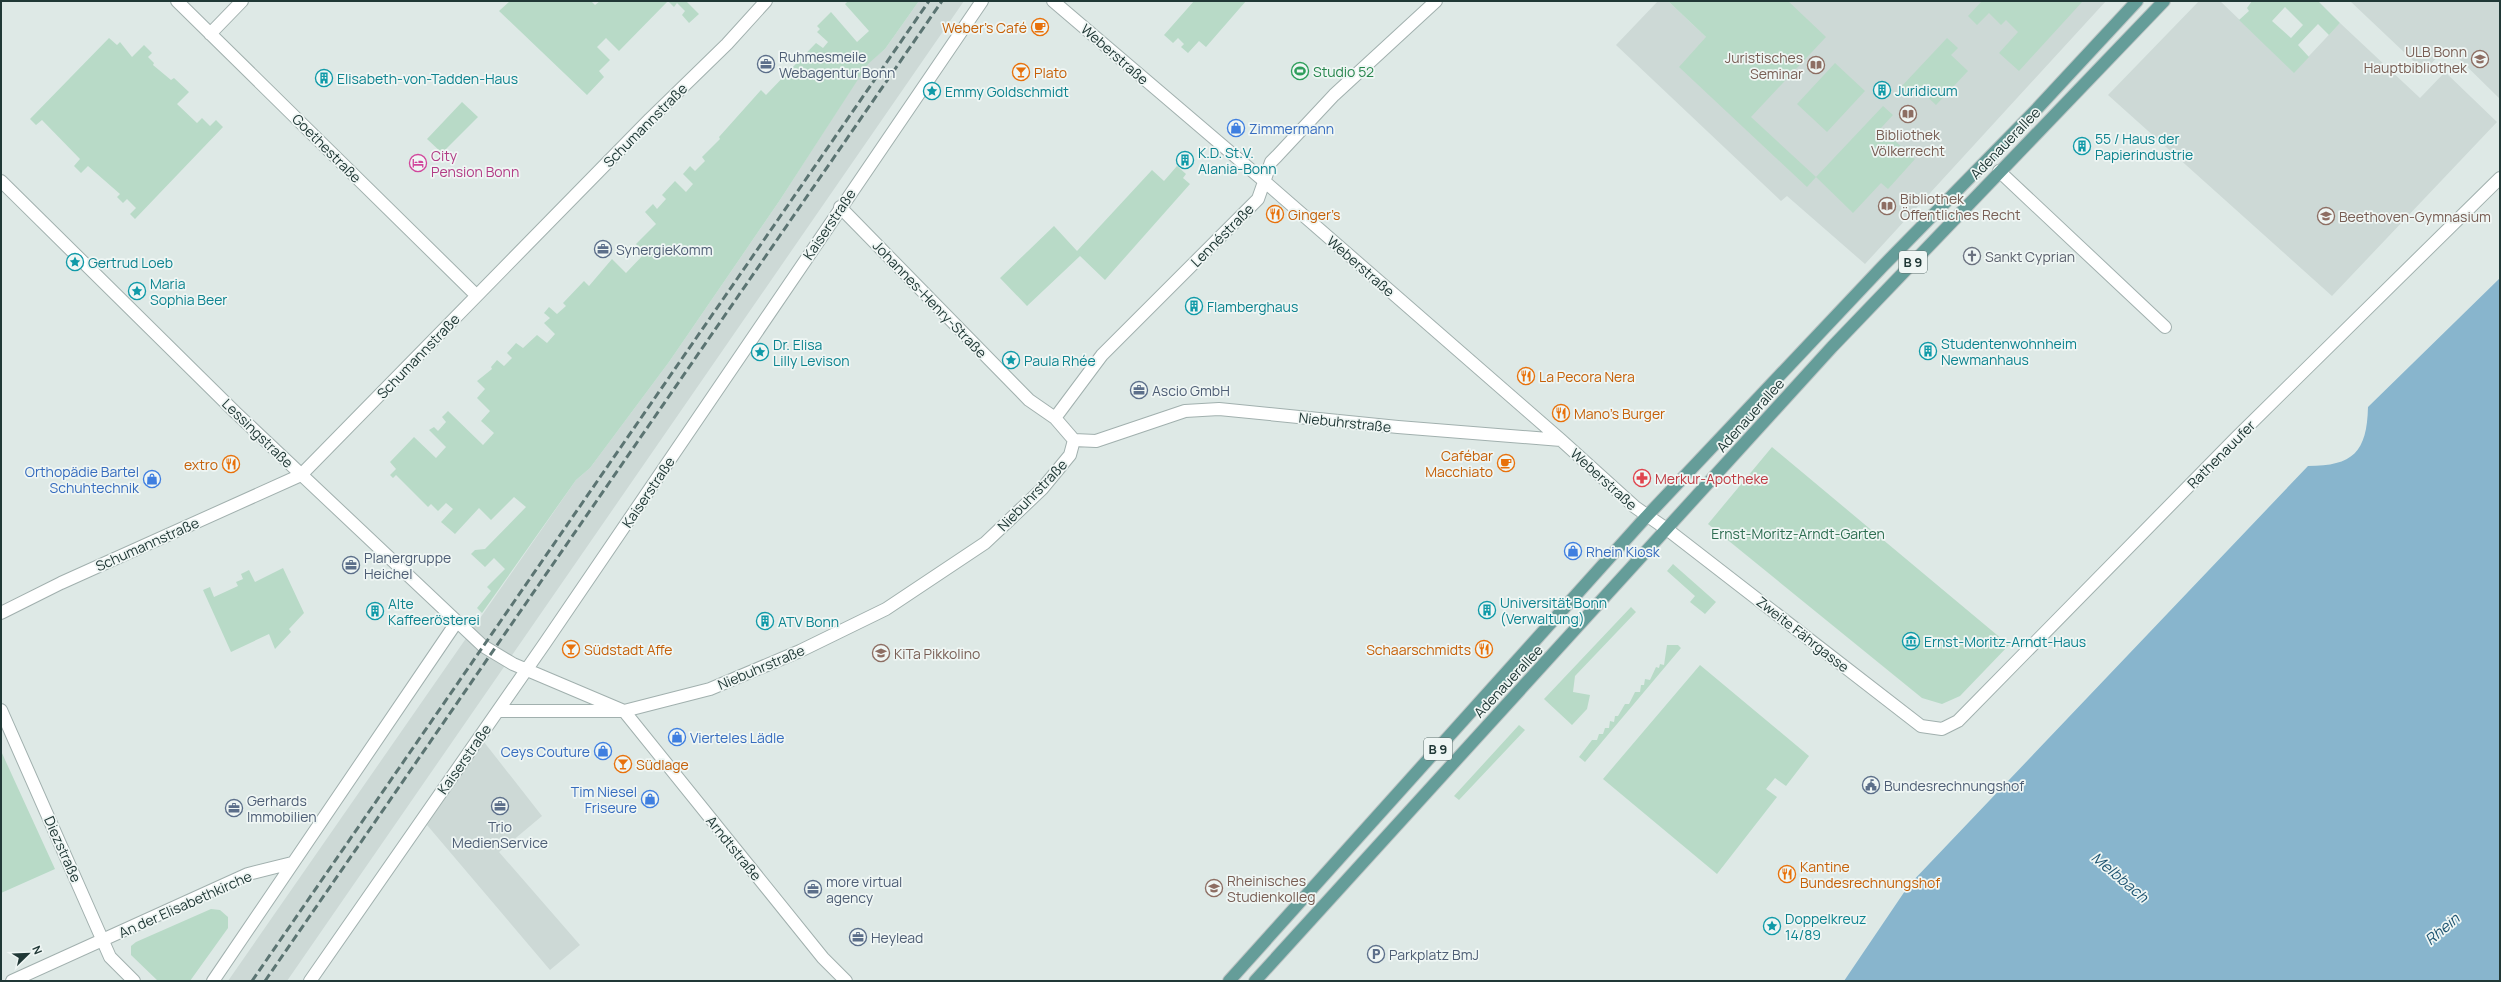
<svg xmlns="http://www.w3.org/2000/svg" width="2501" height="982" viewBox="0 0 2501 982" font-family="Manrope,sans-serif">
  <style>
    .built { fill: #cdd9d6 }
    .green { fill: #b8dac7; fill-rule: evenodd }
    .water { fill: #88b5cd }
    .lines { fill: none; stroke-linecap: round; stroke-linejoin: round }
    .minor-casing { stroke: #a1b0ae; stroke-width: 14 }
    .major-casing { stroke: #bcc3c3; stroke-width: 14 }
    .minor { stroke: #fff; stroke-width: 12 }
    .major { stroke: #659d99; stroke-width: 12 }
    .rail { stroke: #5b7472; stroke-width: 3; stroke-dasharray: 8 4; stroke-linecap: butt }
    .labels { text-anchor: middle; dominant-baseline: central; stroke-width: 3.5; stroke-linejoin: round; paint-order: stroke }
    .shield { fill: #eff6f4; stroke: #5e716f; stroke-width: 1 }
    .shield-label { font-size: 13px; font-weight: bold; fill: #203836 }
    .food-label { font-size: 14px; fill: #c56008; stroke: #eff6f4; text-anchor: start }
    .education-label { font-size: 14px; fill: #785e54; stroke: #eff6f4; text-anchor: start }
    .street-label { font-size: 14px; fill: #203836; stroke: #eff6f4 }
    .service-label { font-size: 14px; fill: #4e5e75; stroke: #eff6f4; text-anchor: start }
    .leisure-label { font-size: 14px; fill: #27864d; stroke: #eff6f4; text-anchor: start }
    .culture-label { font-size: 14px; fill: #0d838f; stroke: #eff6f4; text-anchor: start }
    .shop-label { font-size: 14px; fill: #366cbe; stroke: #eff6f4; text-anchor: start }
    .hotel-label { font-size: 14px; fill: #b23c85; stroke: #eff6f4; text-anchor: start }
    .worship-label { font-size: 14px; fill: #5b616d; stroke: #eff6f4; text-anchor: start }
    .health-label { font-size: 14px; fill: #be3a42; stroke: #eff6f4; text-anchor: start }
    .park-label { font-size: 14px; fill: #2d6d51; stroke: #eff6f4 }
    .water-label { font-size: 15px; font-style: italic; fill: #1e5471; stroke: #eff6f4 }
  </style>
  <rect width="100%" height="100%" fill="#dee9e6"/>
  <path class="built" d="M919,1H964L287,981H228L576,480L590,468L669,362L780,200L868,63L885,49Z
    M1658,1H1668L1706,37L1713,1H2106L1865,264L1787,196L1781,201L1616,45Z
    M2199,1H2220L2294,72L2340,23L2420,98L2445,72L2497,122L2332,296L2108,95Z
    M2350,1H2500V99L2447,47L2424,71Z
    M484,742L542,816L499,852L580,945L550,970L427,825Z"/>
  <path class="green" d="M510,1H591L595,5L600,1H686L699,14L689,23L682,15L685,11L677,3L674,7L668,1L619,51L606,38L597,47L610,60L599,71L604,77L587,95L499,11Z
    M848,1H919L885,49L868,64L780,200L669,362L590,468L576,480L482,613L477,608L491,591L487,587L505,569L494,558L485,567L471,554L475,550L485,549L526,507L514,497L491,520L479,508L455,534L441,522L453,509L446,503L438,511L431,504L428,507L396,475L393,478L390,475L396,469L390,462L414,437L436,458L446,447L429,430L434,427L438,431L446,422L442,417L448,411L483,445L494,433L481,421L490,411L477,398L485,389L477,381L492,369L491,367L497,360L504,366L512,358L507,353L516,343L523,348L537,335L547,343L555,334L544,323L550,318L544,313L549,307L557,314L566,306L563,303L584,281L589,286L612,259L626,273L645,253L636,244L656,224L645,212L653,204L657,209L666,199L662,195L675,181L686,192L693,184L683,174L690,166L695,171L705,161L702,157L720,139L719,137L761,90L766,95L816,43L823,48L828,42L817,32L820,29L817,26L831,12L857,42L869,31L845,4Z
    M1194,1H1246L1206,47L1199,41L1188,53L1181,47L1184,44L1178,38L1173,43L1164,35Z
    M1668,1H1788L1826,37L1751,117L1816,177L1883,106L1893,115L1881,128L1915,159L1888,189L1881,183L1853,213L1816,177L1807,187L1679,67L1706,37Z
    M1982,1H2083L2019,71L1999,53L2018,32L2006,20L2001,25L1989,13L1977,25L1968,16Z
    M2252,1H2318L2340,23L2329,35L2318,24L2298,45L2309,57L2294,73L2239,20L2249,11L2247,8ZM2285,7L2303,25L2291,38L2272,21Z
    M109,38L117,45L120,42L132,57L144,45L152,53L148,57L154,63L153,65L171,80L174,78L189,92L177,104L197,123L202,118L210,126L216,120L223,127L135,219L130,214L136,208L127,199L123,203L117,197L120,194L88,166L81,173L74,166L80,159L42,120L36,125L30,119Z
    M1947,38L1958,48L1951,55L1968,71L1936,105L1918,88L1910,97L1900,88Z
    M1835,63L1865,91L1827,132L1797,104Z
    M462,102L478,117L442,153L427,139Z
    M1177,166L1186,174L1183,178L1190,184L1105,280L1080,256L1027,306L1000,278L1054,226L1077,251L1152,170L1164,181Z
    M1772,447L2009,645L1960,696L1942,704L1922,698L1708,524Z
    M1673,564L1716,602L1705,614L1690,602L1695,596L1667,571Z
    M283,568L304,613L289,629L291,632L275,649L269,634L231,652L203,590L210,587L214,597L238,586L236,582L243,579L241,574L249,570L255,582Z
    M1631,607L1636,612L1575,676L1573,692L1590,695L1587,709L1572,725L1544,699Z
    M1667,645H1678L1681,648L1585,762L1579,757L1592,740H1597L1599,734H1603L1605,728H1609L1610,721L1614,722L1615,716H1618L1625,704H1629L1635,692H1640L1641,685H1644L1645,679L1650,680L1656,667L1659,668L1660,664L1664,665Z
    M1700,665L1809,756L1786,786L1775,778L1766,789L1777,797L1717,874L1603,779Z
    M1519,725L1525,730L1459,800L1454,796Z
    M1,751L55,869L1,893Z
    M211,909L220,910L228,917V928L190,981H158L131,955V946L136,942Z"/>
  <path class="water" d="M2500,278V981H1844L1909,885L2308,466C2353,466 2367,452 2368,407Z"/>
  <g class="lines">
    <g class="minor-casing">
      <path id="minor" d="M177,1L476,295
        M1053,1L1264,181L1561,440L1635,507L1668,530L1921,726L1942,729L1958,721L2236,438L2500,178
        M210,34L242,1
        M1999,171L2165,327
        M1,181L235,412L483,646L513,664L624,711
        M840,207L1029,400L1055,418L1074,440
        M1055,418L1102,355L1258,199L1271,162L1277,156L1334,95L1436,1
        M1074,440L1096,441L1185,411L1219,409L1398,427L1561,440
        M1,613L61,583L301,475L650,119L727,44L766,1
        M1,710L110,957L134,981
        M498,711H624L710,689L800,651L886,609L985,543L1042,489L1070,455L1074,440
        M624,711L823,958L846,981
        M12,981L248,874L292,863
        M213,981L456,623
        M310,981L545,643L982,1"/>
    </g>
    <g class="major-casing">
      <path id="major" d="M1229,981L1646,517L1882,267L2034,112L2137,1
        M1255,981L1832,347L2164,1"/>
    </g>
    <use href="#minor" class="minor"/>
    <use href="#major" class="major"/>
    <path class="rail" d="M252,981L929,1
      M265,981L942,1"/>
  </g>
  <defs>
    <g id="cafe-ring" transform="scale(0.9)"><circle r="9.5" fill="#eff6f4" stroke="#e8710a" stroke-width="1.5"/><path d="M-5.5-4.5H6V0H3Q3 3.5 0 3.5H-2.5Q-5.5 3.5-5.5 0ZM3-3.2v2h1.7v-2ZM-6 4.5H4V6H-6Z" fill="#e8710a"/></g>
    <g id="university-ring" transform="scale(0.9)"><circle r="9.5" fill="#eff6f4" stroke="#8d6e63" stroke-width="1.5"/><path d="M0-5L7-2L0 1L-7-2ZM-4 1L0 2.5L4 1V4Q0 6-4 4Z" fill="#8d6e63"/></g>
    <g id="office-ring" transform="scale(0.9)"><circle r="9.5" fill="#eff6f4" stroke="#5c6f8a" stroke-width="1.5"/><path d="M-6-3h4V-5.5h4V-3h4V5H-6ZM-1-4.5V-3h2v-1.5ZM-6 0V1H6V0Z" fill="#5c6f8a"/></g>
    <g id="library-ring" transform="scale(0.9)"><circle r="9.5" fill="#eff6f4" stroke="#8d6e63" stroke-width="1.5"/><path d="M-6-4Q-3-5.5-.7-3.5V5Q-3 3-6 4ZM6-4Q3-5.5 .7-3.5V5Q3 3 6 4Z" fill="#8d6e63"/></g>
    <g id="stadium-ring" transform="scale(0.9)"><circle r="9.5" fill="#eff6f4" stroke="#2e9e5b" stroke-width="1.5"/><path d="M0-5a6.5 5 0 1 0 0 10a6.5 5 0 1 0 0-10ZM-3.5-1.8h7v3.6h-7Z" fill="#2e9e5b"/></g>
    <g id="bar-ring" transform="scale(0.9)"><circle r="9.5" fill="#eff6f4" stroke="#e8710a" stroke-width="1.5"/><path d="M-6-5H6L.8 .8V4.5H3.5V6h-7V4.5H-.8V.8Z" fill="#e8710a"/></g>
    <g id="building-ring" transform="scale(0.9)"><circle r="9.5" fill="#eff6f4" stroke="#0f9aa8" stroke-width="1.5"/><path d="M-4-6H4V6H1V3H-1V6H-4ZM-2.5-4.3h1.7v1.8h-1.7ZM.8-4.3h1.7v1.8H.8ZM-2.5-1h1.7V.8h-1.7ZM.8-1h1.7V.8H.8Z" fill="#0f9aa8"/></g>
    <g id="sight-ring" transform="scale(0.9)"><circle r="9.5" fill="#eff6f4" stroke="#0f9aa8" stroke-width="1.5"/><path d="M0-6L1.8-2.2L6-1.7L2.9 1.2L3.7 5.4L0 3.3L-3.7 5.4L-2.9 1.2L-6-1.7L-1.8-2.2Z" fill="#0f9aa8"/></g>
    <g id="shop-ring" transform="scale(0.9)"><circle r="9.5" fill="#eff6f4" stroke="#3f7fe0" stroke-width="1.5"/><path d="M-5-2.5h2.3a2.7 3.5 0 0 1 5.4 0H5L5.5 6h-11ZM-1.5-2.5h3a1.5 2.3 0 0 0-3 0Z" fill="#3f7fe0"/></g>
    <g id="hotel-ring" transform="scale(0.9)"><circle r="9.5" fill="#eff6f4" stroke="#d1479c" stroke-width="1.5"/><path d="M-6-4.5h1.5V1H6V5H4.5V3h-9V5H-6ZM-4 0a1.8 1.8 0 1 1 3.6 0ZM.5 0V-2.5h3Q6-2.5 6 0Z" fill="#d1479c"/></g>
    <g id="restaurant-ring" transform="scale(0.9)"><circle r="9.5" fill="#eff6f4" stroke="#e8710a" stroke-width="1.5"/><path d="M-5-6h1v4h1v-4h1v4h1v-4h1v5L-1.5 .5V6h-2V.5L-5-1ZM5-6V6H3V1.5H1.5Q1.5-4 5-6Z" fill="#e8710a"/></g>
    <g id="school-ring" transform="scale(0.9)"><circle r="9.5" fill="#eff6f4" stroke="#8d6e63" stroke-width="1.5"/><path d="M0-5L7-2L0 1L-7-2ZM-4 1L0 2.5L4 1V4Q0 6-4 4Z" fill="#8d6e63"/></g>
    <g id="church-ring" transform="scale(0.9)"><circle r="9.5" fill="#eff6f4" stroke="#6b7280" stroke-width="1.5"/><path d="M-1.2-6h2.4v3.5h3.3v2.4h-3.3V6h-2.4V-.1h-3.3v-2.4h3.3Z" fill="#6b7280"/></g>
    <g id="pharmacy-ring" transform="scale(0.9)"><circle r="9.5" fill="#eff6f4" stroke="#e0444e" stroke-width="1.5"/><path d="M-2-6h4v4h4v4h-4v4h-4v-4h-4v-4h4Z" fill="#e0444e"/></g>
    <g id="museum-ring" transform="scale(0.9)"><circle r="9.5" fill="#eff6f4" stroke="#0f9aa8" stroke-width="1.5"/><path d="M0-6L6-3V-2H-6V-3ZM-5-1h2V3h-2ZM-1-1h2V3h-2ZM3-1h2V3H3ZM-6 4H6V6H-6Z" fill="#0f9aa8"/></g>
    <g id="civic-ring" transform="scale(0.9)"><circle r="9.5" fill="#eff6f4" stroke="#5c6f8a" stroke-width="1.5"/><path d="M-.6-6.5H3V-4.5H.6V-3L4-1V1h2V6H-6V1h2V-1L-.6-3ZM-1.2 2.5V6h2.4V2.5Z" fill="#5c6f8a"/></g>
    <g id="parking-ring" transform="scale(0.9)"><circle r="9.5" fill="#eff6f4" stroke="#5c6f8a" stroke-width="1.5"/><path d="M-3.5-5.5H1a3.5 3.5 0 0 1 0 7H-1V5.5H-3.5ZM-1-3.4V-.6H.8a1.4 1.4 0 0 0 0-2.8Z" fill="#5c6f8a"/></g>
  </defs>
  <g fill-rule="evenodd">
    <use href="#cafe-ring" x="1040" y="27"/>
    <use href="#university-ring" x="2480" y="59"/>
    <use href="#office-ring" x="766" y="64"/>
    <use href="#library-ring" x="1816" y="65"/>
    <use href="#stadium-ring" x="1300" y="71"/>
    <use href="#bar-ring" x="1021" y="72"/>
    <use href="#building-ring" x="324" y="78"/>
    <use href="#building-ring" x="1882" y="90"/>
    <use href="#sight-ring" x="932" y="91"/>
    <use href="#library-ring" x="1908" y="114"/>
    <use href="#shop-ring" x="1236" y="128"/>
    <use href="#building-ring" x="2082" y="146"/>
    <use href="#building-ring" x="1185" y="160"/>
    <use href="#hotel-ring" x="418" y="163"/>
    <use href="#library-ring" x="1887" y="206"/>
    <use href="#restaurant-ring" x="1275" y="214"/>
    <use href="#school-ring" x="2326" y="216"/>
    <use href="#office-ring" x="603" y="249"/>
    <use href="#church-ring" x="1972" y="256"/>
    <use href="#sight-ring" x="75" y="262"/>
    <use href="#sight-ring" x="137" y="291"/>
    <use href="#building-ring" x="1194" y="306"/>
    <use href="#building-ring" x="1928" y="351"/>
    <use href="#sight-ring" x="760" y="352"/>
    <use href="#sight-ring" x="1011" y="360"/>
    <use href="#restaurant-ring" x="1526" y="376"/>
    <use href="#office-ring" x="1139" y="390"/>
    <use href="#restaurant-ring" x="1561" y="413"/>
    <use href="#cafe-ring" x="1506" y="463"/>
    <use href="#restaurant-ring" x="231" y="464"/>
    <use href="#pharmacy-ring" x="1642" y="478"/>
    <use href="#shop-ring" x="152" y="479"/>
    <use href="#shop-ring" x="1573" y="551"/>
    <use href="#office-ring" x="351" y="565"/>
    <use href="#building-ring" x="1487" y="610"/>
    <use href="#building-ring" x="375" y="611"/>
    <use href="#building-ring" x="765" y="621"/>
    <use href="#museum-ring" x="1911" y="641"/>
    <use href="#bar-ring" x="571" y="649"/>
    <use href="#restaurant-ring" x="1484" y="649"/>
    <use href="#school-ring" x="881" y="653"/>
    <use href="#shop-ring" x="677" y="737"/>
    <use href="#shop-ring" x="603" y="751"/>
    <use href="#bar-ring" x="623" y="764"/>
    <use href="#civic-ring" x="1871" y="785"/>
    <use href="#shop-ring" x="650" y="799"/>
    <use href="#office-ring" x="500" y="806"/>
    <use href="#office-ring" x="234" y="808"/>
    <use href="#restaurant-ring" x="1787" y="874"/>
    <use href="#university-ring" x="1214" y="888"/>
    <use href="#office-ring" x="813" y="889"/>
    <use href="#sight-ring" x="1772" y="926"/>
    <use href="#office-ring" x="858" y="937"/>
    <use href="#parking-ring" x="1376" y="954"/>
  </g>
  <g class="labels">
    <g class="shield">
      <rect x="1899" y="251" width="28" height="22" rx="3"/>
      <rect x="1424" y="738" width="28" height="22" rx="3"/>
    </g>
    <g class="shield-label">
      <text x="1913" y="262">B 9</text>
      <text x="1438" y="749">B 9</text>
    </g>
    <g class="food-label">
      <text x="1027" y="27" text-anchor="end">Weber's Café</text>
      <text x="1034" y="72">Plato</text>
      <text x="1288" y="214">Ginger’s</text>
      <text x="1539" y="376">La Pecora Nera</text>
      <text x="1574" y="413">Mano's Burger</text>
      <text x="1493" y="455" text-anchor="end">Cafébar<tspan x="1493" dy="16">Macchiato</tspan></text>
      <text x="218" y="464" text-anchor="end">extro</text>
      <text x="584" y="649">Südstadt Affe</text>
      <text x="1471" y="649" text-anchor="end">Schaarschmidts</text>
      <text x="636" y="764">Südlage</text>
      <text x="1800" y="866">Kantine<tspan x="1800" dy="16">Bundesrechnungshof</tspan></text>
    </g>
    <g class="education-label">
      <text x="2467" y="51" text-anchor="end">ULB Bonn<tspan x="2467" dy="16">Hauptbibliothek</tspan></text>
      <text x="1803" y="57" text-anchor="end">Juristisches<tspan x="1803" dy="16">Seminar</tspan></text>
      <text x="1908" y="134" text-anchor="middle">Bibliothek<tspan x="1908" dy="16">Völkerrecht</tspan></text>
      <text x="1900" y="198">Bibliothek<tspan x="1900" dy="16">Öffentliches Recht</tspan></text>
      <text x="2339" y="216">Beethoven-Gymnasium</text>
      <text x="894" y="653">KiTa Pikkolino</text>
      <text x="1227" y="880">Rheinisches<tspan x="1227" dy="16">Studienkolleg</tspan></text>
    </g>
    <g class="street-label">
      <text transform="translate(1115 54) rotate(41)">Weberstraße</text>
      <text transform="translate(645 125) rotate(-45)">Schumannstraße</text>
      <text transform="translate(2005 143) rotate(-46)">Adenauerallee</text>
      <text transform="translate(327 148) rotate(45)">Goethestraße</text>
      <text transform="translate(829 224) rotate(-56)">Kaiserstraße</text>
      <text transform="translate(1222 235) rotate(-45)">Lennéstraße</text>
      <text transform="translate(1361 266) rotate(41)">Weberstraße</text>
      <text transform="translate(930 299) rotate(46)">Johannes-Henry-Straße</text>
      <text transform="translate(418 356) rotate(-46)">Schumannstraße</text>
      <text transform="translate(1750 415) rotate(-48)">Adenauerallee</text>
      <text transform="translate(1345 422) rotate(6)">Niebuhrstraße</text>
      <text transform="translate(258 433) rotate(44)">Lessingstraße</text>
      <text transform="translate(2221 454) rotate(-45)">Rathenauufer</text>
      <text transform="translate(1604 479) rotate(42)">Weberstraße</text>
      <text transform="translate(648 492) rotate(-56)">Kaiserstraße</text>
      <text transform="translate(1032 495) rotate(-46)">Niebuhrstraße</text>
      <text transform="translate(147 544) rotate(-24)">Schumannstraße</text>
      <text transform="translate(1803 634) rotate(38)">Zweite Fährgasse</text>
      <text transform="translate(761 667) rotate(-23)">Niebuhrstraße</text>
      <text transform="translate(1508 681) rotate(-47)">Adenauerallee</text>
      <text transform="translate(464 759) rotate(-55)">Kaiserstraße</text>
      <text transform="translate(734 848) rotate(51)">Arndtstraße</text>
      <text transform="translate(63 849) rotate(66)">Diezstraße</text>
      <text transform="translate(185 904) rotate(-24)">An der Elisabethkirche</text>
    </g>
    <g class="service-label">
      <text x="779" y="56">Ruhmesmeile<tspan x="779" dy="16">Webagentur Bonn</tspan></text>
      <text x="616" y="249">SynergieKomm</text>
      <text x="1152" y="390">Ascio GmbH</text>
      <text x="364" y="557">Planergruppe<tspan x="364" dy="16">Heichel</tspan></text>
      <text x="1884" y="785">Bundesrechnungshof</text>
      <text x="247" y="800">Gerhards<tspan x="247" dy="16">Immobilien</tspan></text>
      <text x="500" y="826" text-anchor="middle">Trio<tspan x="500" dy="16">MedienService</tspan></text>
      <text x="826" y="881">more virtual<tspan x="826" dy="16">agency</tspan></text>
      <text x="871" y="937">Heylead</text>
      <text x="1389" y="954">Parkplatz BmJ</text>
    </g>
    <g class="leisure-label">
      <text x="1313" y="71">Studio 52</text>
    </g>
    <g class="culture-label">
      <text x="337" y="78">Elisabeth-von-Tadden-Haus</text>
      <text x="1895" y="90">Juridicum</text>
      <text x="945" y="91">Emmy Goldschmidt</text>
      <text x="2095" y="138">55 / Haus der<tspan x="2095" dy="16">Papierindustrie</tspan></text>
      <text x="1198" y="152">K.D. St.V.<tspan x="1198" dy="16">Alania-Bonn</tspan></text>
      <text x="88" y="262">Gertrud Loeb</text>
      <text x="150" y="283">Maria<tspan x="150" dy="16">Sophia Beer</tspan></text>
      <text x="1207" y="306">Flamberghaus</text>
      <text x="1941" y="343">Studentenwohnheim<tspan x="1941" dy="16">Newmanhaus</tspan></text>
      <text x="773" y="344">Dr. Elisa<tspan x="773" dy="16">Lilly Levison</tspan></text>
      <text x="1024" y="360">Paula Rhée</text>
      <text x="1500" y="602">Universität Bonn<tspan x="1500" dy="16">(Verwaltung)</tspan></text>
      <text x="388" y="603">Alte<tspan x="388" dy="16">Kaffeerösterei</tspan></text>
      <text x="778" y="621">ATV Bonn</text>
      <text x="1924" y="641">Ernst-Moritz-Arndt-Haus</text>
      <text x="1785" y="918">Doppelkreuz<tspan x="1785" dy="16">14/89</tspan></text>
    </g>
    <g class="shop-label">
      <text x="1249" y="128">Zimmermann</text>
      <text x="139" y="471" text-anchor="end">Orthopädie Bartel<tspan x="139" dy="16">Schuhtechnik</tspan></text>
      <text x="1586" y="551">Rhein Kiosk</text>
      <text x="690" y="737">Vierteles Lädle</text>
      <text x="590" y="751" text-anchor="end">Ceys Couture</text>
      <text x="637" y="791" text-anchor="end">Tim Niesel<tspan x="637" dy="16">Friseure</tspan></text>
    </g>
    <g class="hotel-label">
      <text x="431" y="155">City<tspan x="431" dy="16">Pension Bonn</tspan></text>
    </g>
    <g class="worship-label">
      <text x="1985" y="256">Sankt Cyprian</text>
    </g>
    <g class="health-label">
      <text x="1655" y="478">Merkur-Apotheke</text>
    </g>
    <g class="park-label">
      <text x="1798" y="533">Ernst-Moritz-Arndt-Garten</text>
    </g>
    <g class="water-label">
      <text transform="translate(2120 877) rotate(40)">Melbbach</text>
      <text transform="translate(2442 929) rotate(-40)">Rhein</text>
    </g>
  </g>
  <rect width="2501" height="982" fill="none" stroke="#203836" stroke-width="4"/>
  <g transform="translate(28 954) rotate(67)" stroke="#eff6f4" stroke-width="3" paint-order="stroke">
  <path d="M0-3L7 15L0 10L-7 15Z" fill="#203836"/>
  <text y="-6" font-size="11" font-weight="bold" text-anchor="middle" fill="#203836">N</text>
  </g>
</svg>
